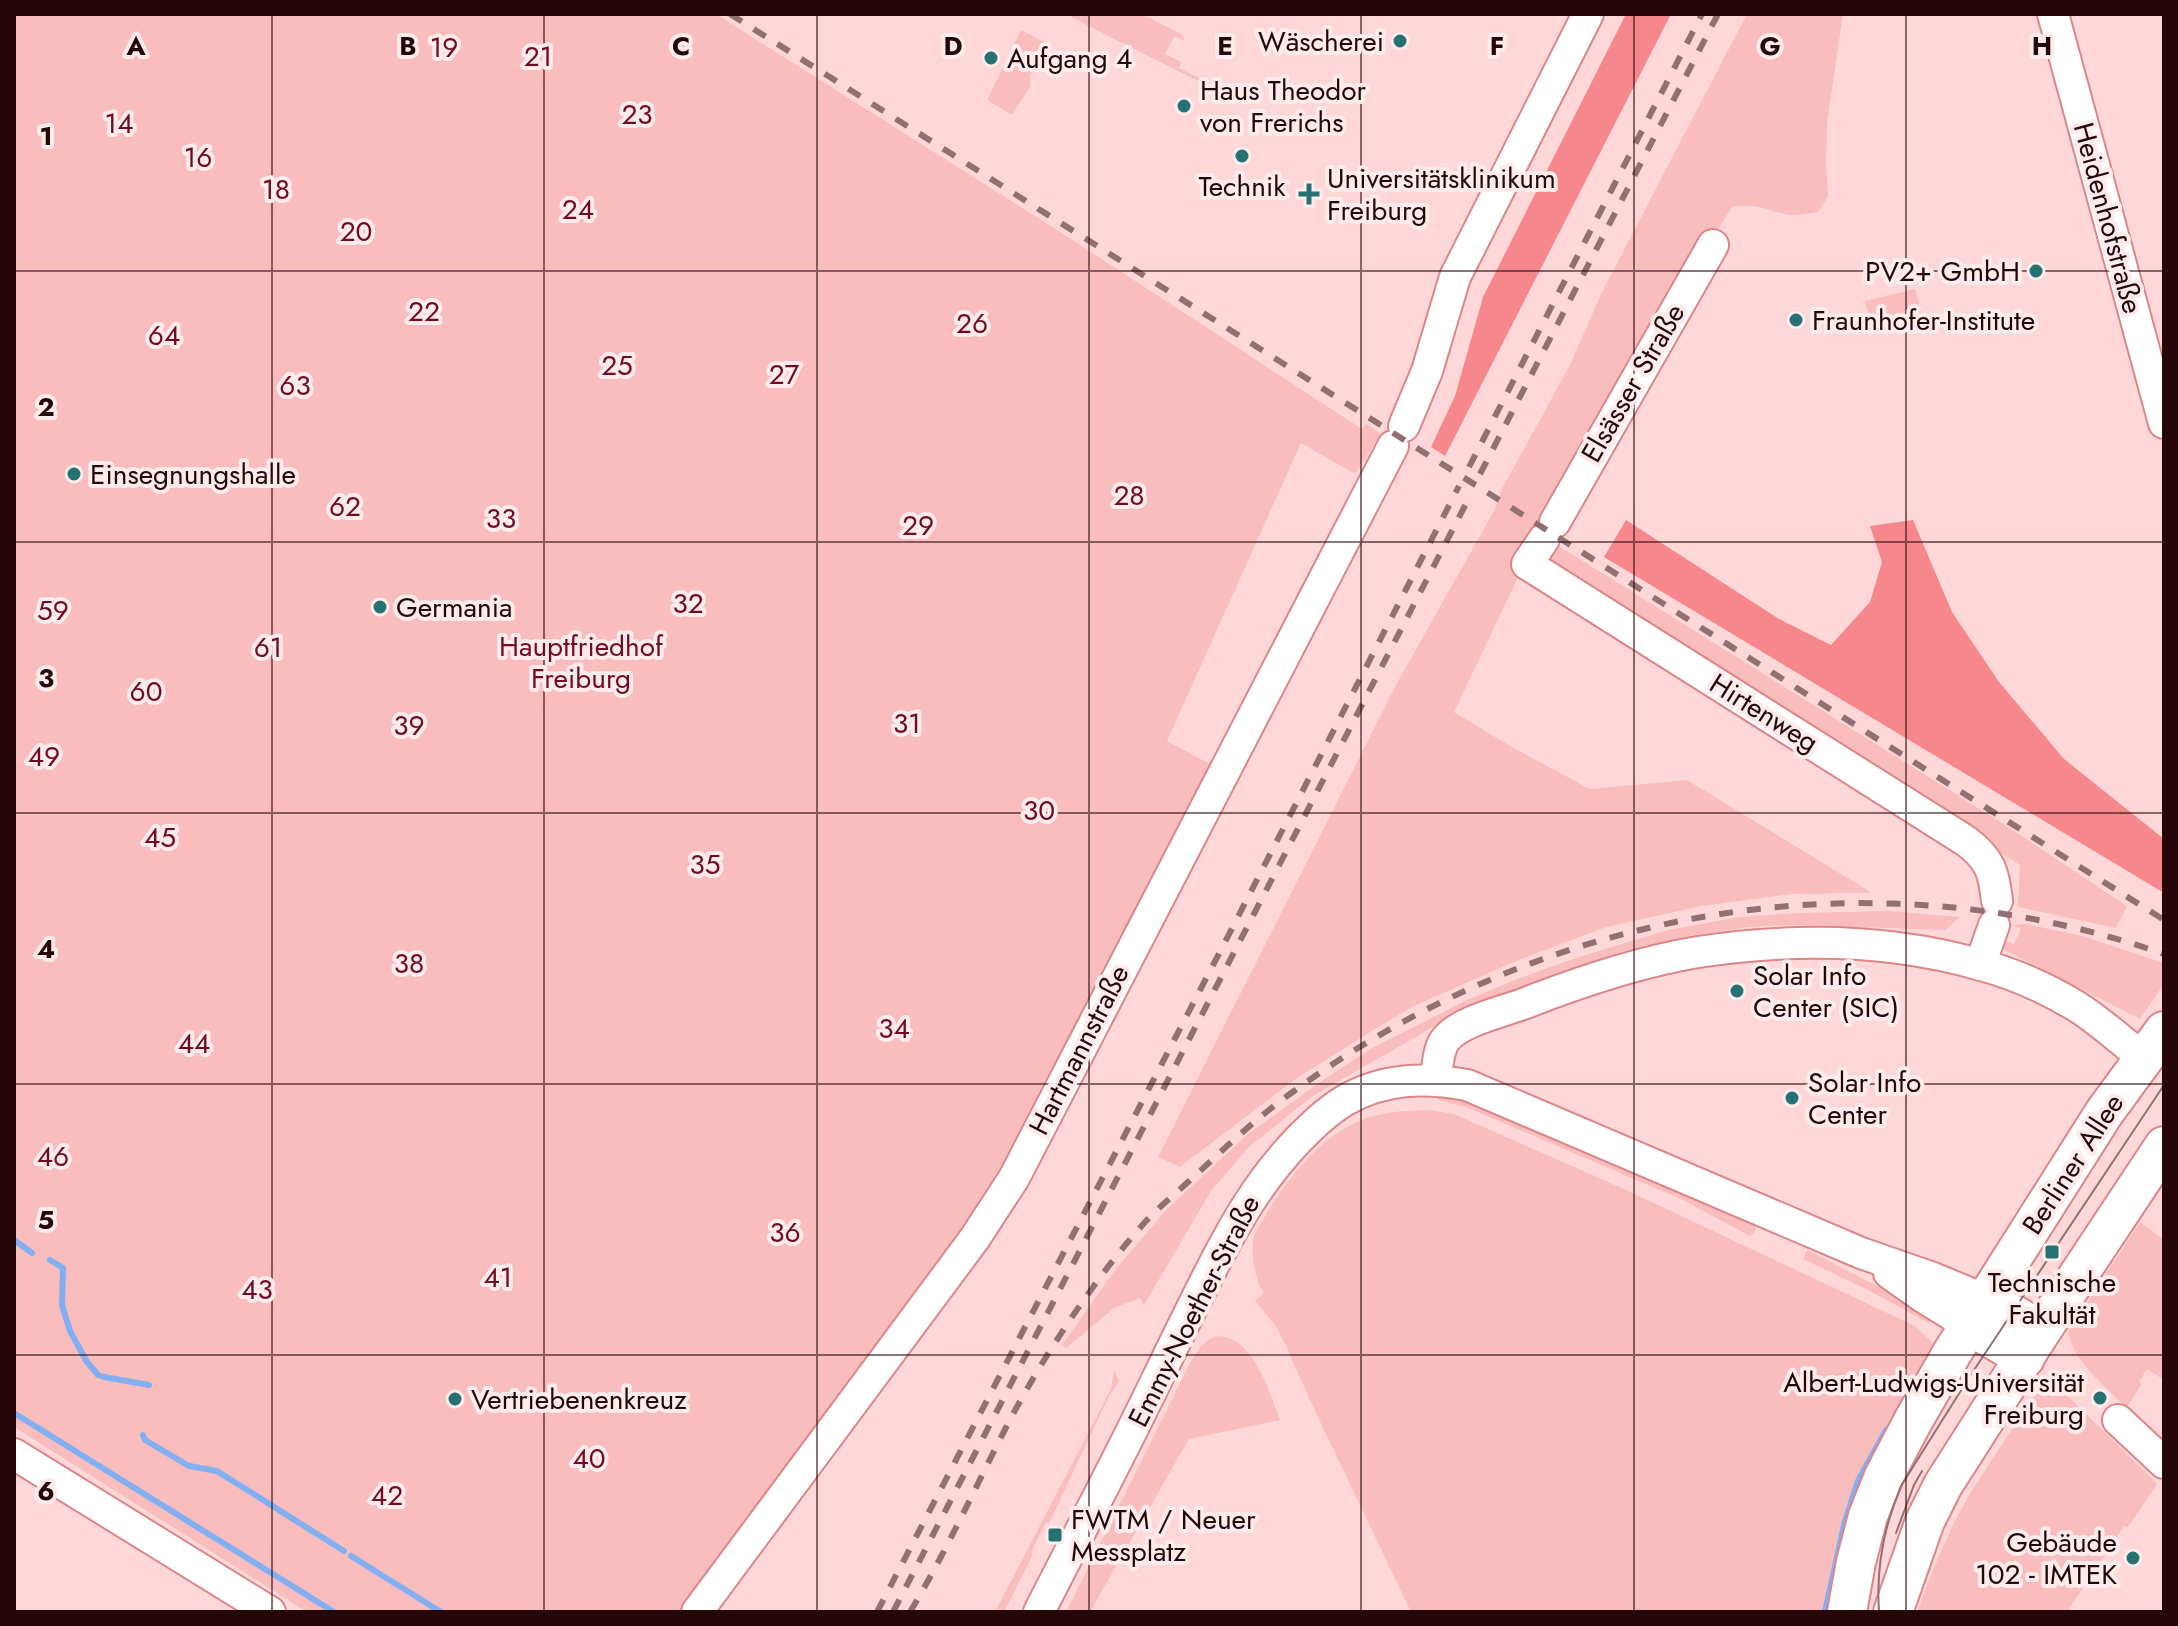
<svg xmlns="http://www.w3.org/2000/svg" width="2178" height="1626" viewBox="0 0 2178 1626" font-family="Jost,sans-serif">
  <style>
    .green { fill: #f9bdbe }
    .forest { fill: #f6878d }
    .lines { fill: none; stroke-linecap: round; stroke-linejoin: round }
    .stream { stroke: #81aff1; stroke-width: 6 }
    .minor-casing { stroke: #dc8689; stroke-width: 34 }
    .major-casing { stroke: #dc8689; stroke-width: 42 }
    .minor { stroke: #fff; stroke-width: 30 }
    .major { stroke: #fff; stroke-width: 38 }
    .tram { stroke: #927072; stroke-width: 2 }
    .rail { stroke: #927072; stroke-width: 6; stroke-dasharray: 14 14; stroke-linecap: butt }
    .grid { fill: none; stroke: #25070a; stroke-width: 2; stroke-opacity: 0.55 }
    .poi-dot { fill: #267172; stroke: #feebeb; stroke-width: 3 }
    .labels { text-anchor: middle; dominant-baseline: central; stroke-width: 8; stroke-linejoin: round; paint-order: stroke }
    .poi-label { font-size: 28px; fill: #25070a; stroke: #feebeb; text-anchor: start }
    .park-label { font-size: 28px; fill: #710b21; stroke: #feebeb }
    .street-label { font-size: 28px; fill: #25070a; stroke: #feebeb }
    .grid-label { font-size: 26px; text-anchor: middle; font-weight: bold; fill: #25070a; stroke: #feebeb; stroke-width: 8; stroke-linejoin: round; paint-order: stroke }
  </style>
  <rect width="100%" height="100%" fill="#fed8d8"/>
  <path class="green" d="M14,14H716L1068,237L1362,429L1366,424L1381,434L1355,474L1301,443L1167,741L1219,769L1007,1173L954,1253L682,1612H307L14,1427Z
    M1073,14H1142L1183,35L1185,41L1174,36L1165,54L1181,62L1179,68L1205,81L1204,84L1071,17Z
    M1747,14H1843L1827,123L1826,165L1828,196L1818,212C1809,213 1799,215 1791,215C1769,212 1756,202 1732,207L1683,285L1539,533L1454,712L1510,746L1590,789L1687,780L1872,893L1792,894L1701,906L1606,927L1516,961L1414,1006L1375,1029L1297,1078L1180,1167L1158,1157L1396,685L1495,509L1502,489L1571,363L1601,294Z
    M1021,30L1046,43L1030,76V87L1012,115L987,100Z
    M1915,289L1923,320L1873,332L1865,301Z
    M1551,541L2002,823L2127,906L2116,928L2018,907L2020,865L1549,565L1548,553Z
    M1889,911L1960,917L1945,930L1794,925L1748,927L1688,936L1624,951L1584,964L1447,1019L1311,1097L1249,1147L1211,1191L1144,1305L1140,1298L1114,1308L1066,1348L1062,1345L1115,1270L1167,1209L1248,1134L1323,1080L1372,1048L1465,1001L1517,979L1576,958L1668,930L1740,917L1799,913Z
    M2025,924L2079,935L2164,963V984L2140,1019L2003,949L2006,941L2014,944L2021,929L2012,925Z
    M1436,1096H1465L1689,1192L1755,1226V1232L1750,1236L1683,1200L1466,1107L1438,1100Z
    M1429,1110L1454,1114L1624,1189L1915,1326L1941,1351L1835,1612H1411L1316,1413L1286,1346L1275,1325L1255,1301L1264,1293C1255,1281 1249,1249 1255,1234C1257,1229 1261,1223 1264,1218C1286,1181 1317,1140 1357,1122C1380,1111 1404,1111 1429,1110Z
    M2140,1222L2164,1240V1374L2161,1378L2147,1369L2139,1382L2142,1384L2126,1408C2105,1385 2074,1363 2068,1332Z
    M1807,1250L1926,1311L1933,1318L1929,1323L1866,1289L1803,1259Z
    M1217,1336C1254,1336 1269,1392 1280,1420L1189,1439L1090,1612H1066L1191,1361C1198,1350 1204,1340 1217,1336Z
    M1114,1370L1119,1381L1109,1396L1049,1523L1046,1522L1031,1553L1033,1554L1004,1612H995L1111,1389Z
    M2043,1389L2053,1390L2069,1397L2157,1484L2128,1527L2124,1526L2067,1612H1917C1929,1579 1942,1546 1958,1515C1981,1473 2009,1435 2035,1395Z"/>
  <path class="forest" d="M1626,14H1671L1445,456L1431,447L1455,396L1483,297Z
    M1626,520L1779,619L1831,645L1870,602L1882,562L1870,526L1913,520L1952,612L1999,682L2064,759L2164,839V893L1604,557Z"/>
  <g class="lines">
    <path class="stream" d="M14,1240L32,1253
      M50,1260L63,1268L62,1305L70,1331L87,1362L98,1375L104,1377L149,1385
      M14,1413L334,1612
      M143,1435L145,1440L189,1466L217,1471L344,1551
      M351,1556L441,1612
      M1825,1612L1844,1525L1858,1481L1886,1430"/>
    <g class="minor-casing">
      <path id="minor" d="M2053,14L2164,423
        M1404,426L1427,371L1455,277L1588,14
        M1555,522L1713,245
        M1544,539L1527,564L1966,841C1990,859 1994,872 1997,901
        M1980,965L1994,925
        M1435,1079C1438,1067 1438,1048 1446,1039C1461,1021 1501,1012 1523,1004C1579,982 1638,962 1698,952C1791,938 1890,939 1981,965C2015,974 2046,988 2076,1006C2100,1021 2121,1041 2144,1058
        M1889,1273L1923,1297L1970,1326
        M2118,1420L2164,1463
        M14,1454L270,1612
        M697,1612L975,1238L1014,1178L1393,446
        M1039,1612C1073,1545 1108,1479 1141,1412C1163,1367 1185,1321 1208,1276C1234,1225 1258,1182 1298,1140C1312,1126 1326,1112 1344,1101C1383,1078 1424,1077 1467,1085L1861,1253L1933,1278L1986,1300"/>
    </g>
    <g class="major-casing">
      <path id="major" d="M1986,1300L2020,1318L2040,1333
        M1970,1326L2025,1358
        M1847,1612L1856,1562L1868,1516L1884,1476L1913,1421L1952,1353L2104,1113L2164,1031
        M1893,1612L1925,1521L1943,1485L2040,1333L2164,1146"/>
    </g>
    <use href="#minor" class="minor"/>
    <use href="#major" class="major"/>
    <path class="tram" d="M1896,1533L1914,1485L1922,1471
      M1879,1612C1876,1569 1884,1526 1901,1486L1970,1376L2164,1085"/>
    <path class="rail" d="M730,14L2164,920
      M1469,467L1702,14
      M1480,474L1718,14
      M877,1612L1224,944L1459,486
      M893,1612L1471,494
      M910,1612C948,1549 978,1481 1012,1416C1046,1352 1098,1274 1146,1221C1162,1204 1181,1189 1198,1173C1229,1144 1260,1115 1294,1091C1545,908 1869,851 2164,954"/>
  </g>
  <path class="grid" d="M272,14V1612M544,14V1612M817,14V1612M1089,14V1612M1361,14V1612M1634,14V1612M1906,14V1612M14,271H2164M14,542H2164M14,813H2164M14,1084H2164M14,1355H2164"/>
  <g class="poi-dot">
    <circle cx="1400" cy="41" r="8"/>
    <circle cx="991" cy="58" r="8"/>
    <circle cx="1184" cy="106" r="8"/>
    <circle cx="1242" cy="156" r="8"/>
    <path d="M1305 182h8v8h8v8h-8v8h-8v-8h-8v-8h8z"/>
    <circle cx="2036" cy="271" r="8"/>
    <circle cx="1796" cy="320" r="8"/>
    <circle cx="74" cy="474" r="8"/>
    <circle cx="380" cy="607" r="8"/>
    <circle cx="1737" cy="991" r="8"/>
    <circle cx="1792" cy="1098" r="8"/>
    <rect x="2044" y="1244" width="16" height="16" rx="4"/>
    <circle cx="2100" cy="1398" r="8"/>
    <circle cx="455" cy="1399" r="8"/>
    <rect x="1047" y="1527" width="16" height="16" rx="4"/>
    <circle cx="2133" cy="1558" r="8"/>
  </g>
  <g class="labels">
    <g class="poi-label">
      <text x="1384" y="41" text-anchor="end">Wäscherei</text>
      <text x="1007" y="58">Aufgang 4</text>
      <text x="1200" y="90">Haus Theodor<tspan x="1200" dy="32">von Frerichs</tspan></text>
      <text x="1327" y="178">Universitätsklinikum<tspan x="1327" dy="32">Freiburg</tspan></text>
      <text x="1242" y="186" text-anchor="middle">Technik</text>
      <text x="2020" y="271" text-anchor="end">PV2+ GmbH</text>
      <text x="1812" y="320">Fraunhofer-Institute</text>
      <text x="90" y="474">Einsegnungshalle</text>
      <text x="396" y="607">Germania</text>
      <text x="1753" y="975">Solar Info<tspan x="1753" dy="32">Center (SIC)</tspan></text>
      <text x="1808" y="1082">Solar Info<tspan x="1808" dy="32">Center</tspan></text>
      <text x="2052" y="1282" text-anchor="middle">Technische<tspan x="2052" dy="32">Fakultät</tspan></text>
      <text x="2084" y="1382" text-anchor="end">Albert-Ludwigs-Universität<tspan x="2084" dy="32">Freiburg</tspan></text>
      <text x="471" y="1399">Vertriebenenkreuz</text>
      <text x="1071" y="1519">FWTM / Neuer<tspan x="1071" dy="32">Messplatz</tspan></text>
      <text x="2117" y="1542" text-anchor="end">Gebäude<tspan x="2117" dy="32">102 - IMTEK</tspan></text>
    </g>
    <g class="park-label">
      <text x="444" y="47">19</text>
      <text x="538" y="56">21</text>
      <text x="637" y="114">23</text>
      <text x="119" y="123">14</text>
      <text x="198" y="157">16</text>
      <text x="276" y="189">18</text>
      <text x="578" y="209">24</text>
      <text x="356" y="231">20</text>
      <text x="424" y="311">22</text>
      <text x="972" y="323">26</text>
      <text x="164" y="335">64</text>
      <text x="617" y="365">25</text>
      <text x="784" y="374">27</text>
      <text x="295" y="385">63</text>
      <text x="1129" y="495">28</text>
      <text x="345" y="506">62</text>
      <text x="501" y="518">33</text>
      <text x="918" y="525">29</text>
      <text x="688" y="603">32</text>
      <text x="53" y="610">59</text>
      <text x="581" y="646">Hauptfriedhof<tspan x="581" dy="32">Freiburg</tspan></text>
      <text x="268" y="647">61</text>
      <text x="146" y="691">60</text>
      <text x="907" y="723">31</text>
      <text x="409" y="725">39</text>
      <text x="44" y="756">49</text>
      <text x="1039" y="810">30</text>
      <text x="160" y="837">45</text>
      <text x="705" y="864">35</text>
      <text x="409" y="963">38</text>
      <text x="894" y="1028">34</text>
      <text x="194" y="1043">44</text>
      <text x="53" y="1156">46</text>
      <text x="785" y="1232">36</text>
      <text x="498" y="1277">41</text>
      <text x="257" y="1289">43</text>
      <text x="589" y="1458">40</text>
      <text x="387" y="1495">42</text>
    </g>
    <g class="street-label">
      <text transform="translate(2108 218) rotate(75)">Heidenhofstraße</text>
      <text transform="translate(1633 383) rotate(-60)">Elsässer Straße</text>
      <text transform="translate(1764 713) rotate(32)">Hirtenweg</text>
      <text transform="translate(1079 1050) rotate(-63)">Hartmannstraße</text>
      <text transform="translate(2073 1164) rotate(-57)">Berliner Allee</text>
      <text transform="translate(1194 1311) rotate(-63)">Emmy-Noether-Straße</text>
    </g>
  </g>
  <g class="grid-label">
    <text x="136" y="55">A</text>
    <text x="408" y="55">B</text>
    <text x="681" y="55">C</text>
    <text x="953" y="55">D</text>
    <text x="1225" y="55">E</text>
    <text x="1497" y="55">F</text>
    <text x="1770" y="55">G</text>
    <text x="2042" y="55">H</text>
    <text x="46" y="145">1</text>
    <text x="46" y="416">2</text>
    <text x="46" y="687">3</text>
    <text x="46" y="958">4</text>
    <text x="46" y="1229">5</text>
    <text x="46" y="1500">6</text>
  </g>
  <rect width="2178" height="1626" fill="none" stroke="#25070a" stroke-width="32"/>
</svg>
